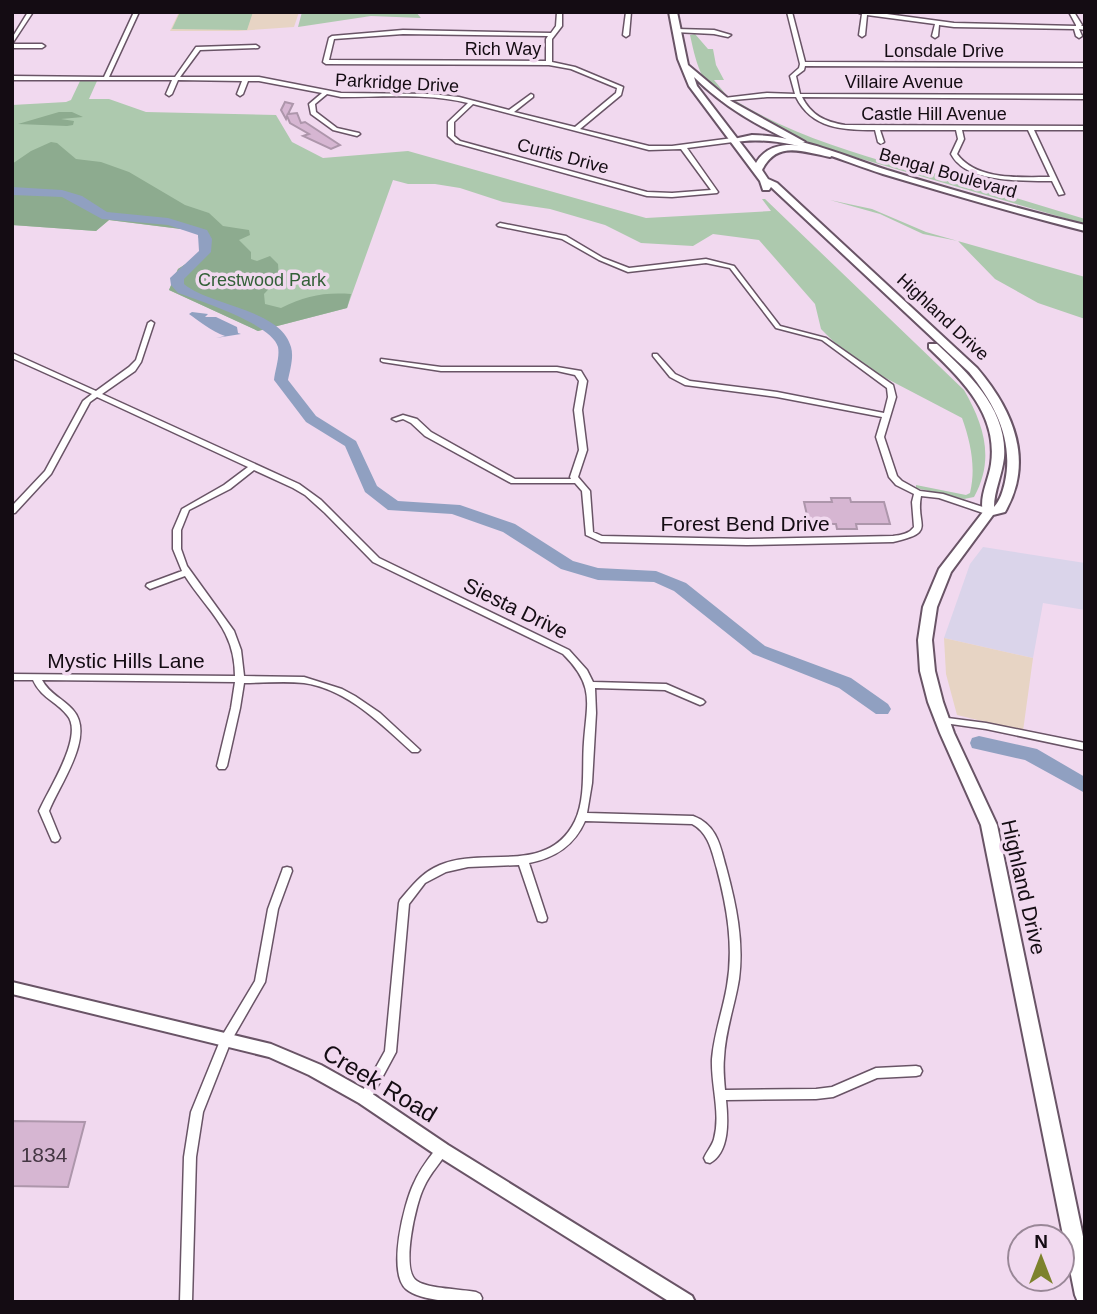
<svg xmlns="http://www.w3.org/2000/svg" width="1097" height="1314" viewBox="0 0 1097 1314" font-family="Helvetica,sans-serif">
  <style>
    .commercial { fill: #dad4ea }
    .education { fill: #e7d4c4 }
    .green { fill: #adc9ae }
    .forest { fill: #8dab8f }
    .water { fill: #90a0c1 }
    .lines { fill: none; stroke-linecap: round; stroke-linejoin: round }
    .river { fill: #90a0c1; fill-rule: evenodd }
    .building { fill: #d6b6d2; stroke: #ad96ab; stroke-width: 2 }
    .street-casing { stroke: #695466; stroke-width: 3 }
    .secondary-casing { stroke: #695466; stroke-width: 4 }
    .primary-casing { stroke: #695466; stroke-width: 4 }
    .street { fill: #fff; fill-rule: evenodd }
    .secondary { fill: #fff; fill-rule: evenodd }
    .primary { fill: #fff; fill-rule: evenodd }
    .labels { text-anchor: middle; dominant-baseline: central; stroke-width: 7; stroke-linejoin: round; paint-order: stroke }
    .far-street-label { font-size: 18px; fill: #140c13; stroke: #f1d9ef }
    .far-park-label { font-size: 18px; fill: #336038; stroke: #f1d9ef }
    .street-label { font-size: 21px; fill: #140c13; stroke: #f1d9ef }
    .near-number-label { font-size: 21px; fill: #443643 }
    .near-street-label { font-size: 24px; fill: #140c13; stroke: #f1d9ef }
  </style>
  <rect width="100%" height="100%" fill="#f1d9ef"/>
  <path class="commercial" d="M983,547L1085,563V610L1043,603L1033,658L944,638L970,564Z"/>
  <path class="education" d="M179,12H299L294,27L238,31H170Z
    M944,638L1033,658L1023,731L957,715L946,674Z"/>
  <path class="green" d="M180,12H253L247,30L172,29Z
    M302,12H416L421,18L371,16L298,27Z
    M695,34L708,49H713L716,65L724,80H714L728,97C701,92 695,57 690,35Z
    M80,81H97L89,99H109L146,112L276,115L292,142L323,158L408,151L646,218L771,211L762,199H765L964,390C984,425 995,459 974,497L964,499L916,488V485L966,495L970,493C976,468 971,443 962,418L874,372L834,342L821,329L815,304L759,240L713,234L693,246L641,243L605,225L550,209L503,202L460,188L435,184H408L393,180L347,308L258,331L169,290L178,269L203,253L197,231L109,220L96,231L12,225V105L66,102L71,100Z
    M736,101C789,133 844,150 903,167L910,161L922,166L919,169L926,173L931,172L1085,219V224L810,144L736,105Z
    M830,200L872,209L926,232L1085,277V319L1038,303L995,279L958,241L923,234L880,214Z"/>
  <path class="forest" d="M59,112H72L83,117L61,119L74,121L73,125L67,126L18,124Z
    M51,142L57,143L76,159L101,162L129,172L185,205L209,213L223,226L249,230L250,235L239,240L251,252V259L257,261L270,256L278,264L279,278L264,294L265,304L281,308C305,296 324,292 351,294L347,308L258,331L169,290L178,269L203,253L197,231L109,220L96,231L12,225V164L31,151Z"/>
  <path class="water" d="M192,312L208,314L205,317H216L237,327L238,333L241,334L216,338L225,336C211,331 199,321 189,314Z"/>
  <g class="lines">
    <path class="river" d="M12,187L62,190L82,196L107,212L168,218L207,230L212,239L211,252L184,279V284C210,306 281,309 291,347C294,357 290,370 288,380L316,416L356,441L377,486L398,501L460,505L515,524L573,561L598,568L656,571L686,583L765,646L851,678L888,704L891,709L888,714H876L839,688L753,654L674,591L654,582L598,580L561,569L503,532L452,514L388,510L365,492L345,446L306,422L274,380C275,370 280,357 278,347C272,324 200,301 178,293L171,285L170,278L199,251L198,235L168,225L102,219L62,197L12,195Z
      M979,736L1037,749L1085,777V793L1025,760L972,748L970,743L972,738Z"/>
  </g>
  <path class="building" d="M285,102L293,104L288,114L297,113L301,123L305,122L340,145L331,149L303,136L309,134L290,123L287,116L286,119L281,110Z
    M831,498H850L851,502H884L890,524H856L857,529H837L836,524H809L804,502H832Z
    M12,1121L85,1122L68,1187L12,1186Z"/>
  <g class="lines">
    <g class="street-casing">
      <path id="street" d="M28,12H33L12,44H42L45,46L42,48H12V38Z
        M134,12H139L109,77H175L196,47L256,45L259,47L258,48L200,50L180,77H259L341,93L431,94L459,97L509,110L531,94L533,95V97L514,112L575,127L616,93L617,88L571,69L549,65L326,64L323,62L329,38L332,36L403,30L551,33L556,26L557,12H562V26L552,39V62L575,67L623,87L621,95L580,129L649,146H672L733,138L736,140L733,142L687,148L718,192L717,193L672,197L647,196L456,143L448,136V122L468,103C430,93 380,97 341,97L327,94L315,104L316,112L337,128L359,133L360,134L357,136L333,130L311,114L309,104L322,93L259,81H248L243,94L240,96L237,94L242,81L178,80L172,94L169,96L166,94L172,80H12V76L104,77ZM403,34L548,36L546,39V61L329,60L334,39ZM473,104L649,150L681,149L711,190L672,193L647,192L460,141L454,136V122Z
        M626,12H631L629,35L626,37L623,35Z
        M787,12H792L805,62L1085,63V67L805,66L804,70L796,76L800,94L1085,95V99L802,97C811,115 825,122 845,125L1085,126V130H1034L1064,194L1059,195L1052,181C1027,181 976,182 958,163C955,161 953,157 951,154L958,139L956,130H880L884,142L881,144L878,142L875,130C843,130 812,129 796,97H767L722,101L721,100L724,98L767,93L795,94L790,76L799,68L800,64ZM962,130H1028L1050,177C1020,177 977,181 957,154L964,139Z
        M857,12H872L954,23L1076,26V25L1069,12H1074L1082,25L1081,26H1085V30L1079,29L1082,36L1079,38L1076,36L1074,29L954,27L939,25L938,36L935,38L932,36L935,24L867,15L865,35L862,37L859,35L862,14Z
        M677,29L714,30L731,35L728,37L714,34L675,32L674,31Z
        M500,223L566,236L603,258L629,268L706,259L734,266L780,326L826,338L893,385L896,397L884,437L897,476L902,481L920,491L943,494L992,510L993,512L989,515L939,498L921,496C915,526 938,532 893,542L747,545L601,542L586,535L582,491L575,483H511L425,436L411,423L403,419L396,421L392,419L403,415L417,419L431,432L515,479H571L570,477L579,450L574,410L579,381L575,375L557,371H441L383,362L381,361V359L441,367H557L581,371L587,381L582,410L587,450L578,477L590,491L593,532L602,536L747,539L893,536C901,535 909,534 914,527L912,502L914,494L896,485L889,477L876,437L882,417L777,397L685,385L670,377L653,356V354H657L675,374L690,381L777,392L884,413L888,397L887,388L822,340L776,328L730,268L706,263L628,272L599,260L562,239L498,226L497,225Z
        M151,321L154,323L141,362L135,371L102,394L299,484L321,500L379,558L569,650L587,670L593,682L666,684L703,700L705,702L703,704L700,705L665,690L595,688L596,713L592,783L587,813L693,816C717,825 720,845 726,867C736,904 744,941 739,979C735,1005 725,1031 724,1058C723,1068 724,1079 725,1090L816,1089L832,1087L876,1068L916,1066L920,1067L922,1071L920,1075L916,1076L877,1078L833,1097L816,1099L726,1100C728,1120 730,1152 710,1163L706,1162L704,1158C707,1151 712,1146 714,1139C721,1113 711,1086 712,1059C714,1034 723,1010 727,986C734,946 727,907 717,869C712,852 709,833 692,824L585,821C574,846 555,858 529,863L547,918L546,921L542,922L538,921L537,918L519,865L468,867L446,872L425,883L409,904L396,1052L369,1102L365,1103L361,1102L359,1098L361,1094L385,1051L399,903L400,900C413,885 421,873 440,865C484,846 548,876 575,821C586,798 582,767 584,742C587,701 595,686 563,654L373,562L325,513L305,495L293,488L254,470L230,489L189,510L181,530V549L187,566L234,631L241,650L244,676L304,677L342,689L355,696L380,713L420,750L418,752H412C381,724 347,689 304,683C284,681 263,683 244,683L240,708L227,766L225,769H219L217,766L231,708L235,682L42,680C49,694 64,699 73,710C96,736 59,785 49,811L60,838L58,841L55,842L52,841L39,811C48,790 85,735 67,715C56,701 41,698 33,680H12V674L235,676C235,629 208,612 185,576L150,589L146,586L147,584L182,571L173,549V530L182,509L224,485L248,467L97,397L90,402L51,474L15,513H12V506L45,471L83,401L92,394L12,358V353L96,391L129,367L136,360L148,323Z
        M940,717L986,723L1085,743V750L986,729L937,722L935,720L937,718Z
        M287,867L291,868L292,871L278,909L265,982L231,1041L203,1112L196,1157L192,1302H180L184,1157L191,1112L222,1036L255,981L268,909L282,871L283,868Z
        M442,1145L446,1146L448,1150C441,1163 430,1173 424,1187C416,1202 400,1271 417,1281C429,1289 461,1289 476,1292L480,1294L482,1298L481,1302C461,1302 421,1302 406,1289C387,1272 404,1203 414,1183C420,1169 429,1158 438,1146Z"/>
    </g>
    <g class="secondary-casing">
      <path id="secondary" d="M752,135C800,136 842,155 887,170C952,190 1018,209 1085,225V231C1017,214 950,194 883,174C832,158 789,134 733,142L729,140Z
        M12,982L271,1044L321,1065L371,1093L448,1145L692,1296L695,1302H670L436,1155L359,1103L309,1075L269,1057L12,994Z"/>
    </g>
    <g class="primary-casing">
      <path id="primary" d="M669,12H677L688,65L731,101L805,142L797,144C758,126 724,107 694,77L697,86L756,163C772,135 808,147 833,152L835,154L830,157C803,152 777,140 762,170L768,179L777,183L977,368C1012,409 1035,460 1005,512L993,515L951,572L937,607L932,640L935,671L943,702L954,733L997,825L1085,1246V1302H1078L1075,1295L981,825L940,733L928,702L920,671L918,640L923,607L939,569L983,512C979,497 989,479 991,464C998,414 962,380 929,348V344H937C969,374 1008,410 1004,458C1002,475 994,491 994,507C1000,501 1003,491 1005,482C1014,440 995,404 969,372L771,187L769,190H763L760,181L689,86L678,59Z"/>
    </g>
    <use href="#street" class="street"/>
    <use href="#secondary" class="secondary"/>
    <use href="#primary" class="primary"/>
  </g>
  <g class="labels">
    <g class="far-street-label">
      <text x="503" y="49">Rich Way</text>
      <text x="944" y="51">Lonsdale Drive</text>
      <text x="904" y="82">Villaire Avenue</text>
      <text transform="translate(397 83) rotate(3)">Parkridge Drive</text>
      <text x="934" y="114">Castle Hill Avenue</text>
      <text transform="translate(563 156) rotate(15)">Curtis Drive</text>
      <text transform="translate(948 173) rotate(16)">Bengal Boulevard</text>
      <text transform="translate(943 317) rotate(43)">Highland Drive</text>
    </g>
    <g class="far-park-label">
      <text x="262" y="280">Crestwood Park</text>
    </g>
    <g class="street-label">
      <text x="745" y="523">Forest Bend Drive</text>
      <text transform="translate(516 608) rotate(26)">Siesta Drive</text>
      <text x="126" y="660">Mystic Hills Lane</text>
      <text transform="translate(1024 887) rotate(77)">Highland Drive</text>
    </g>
    <g class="near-number-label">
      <text x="44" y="1154">1834</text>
    </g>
    <g class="near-street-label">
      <text transform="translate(380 1083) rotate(31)">Creek Road</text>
    </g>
  </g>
  <rect width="1097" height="1314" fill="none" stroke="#140c13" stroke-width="28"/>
  <g transform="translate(1041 1258)"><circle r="33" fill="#f1d9ef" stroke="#998797" stroke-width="2"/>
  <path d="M0-5L12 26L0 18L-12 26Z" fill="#7d822c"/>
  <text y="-10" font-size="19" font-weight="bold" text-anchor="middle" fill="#140c13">N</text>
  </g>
</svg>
